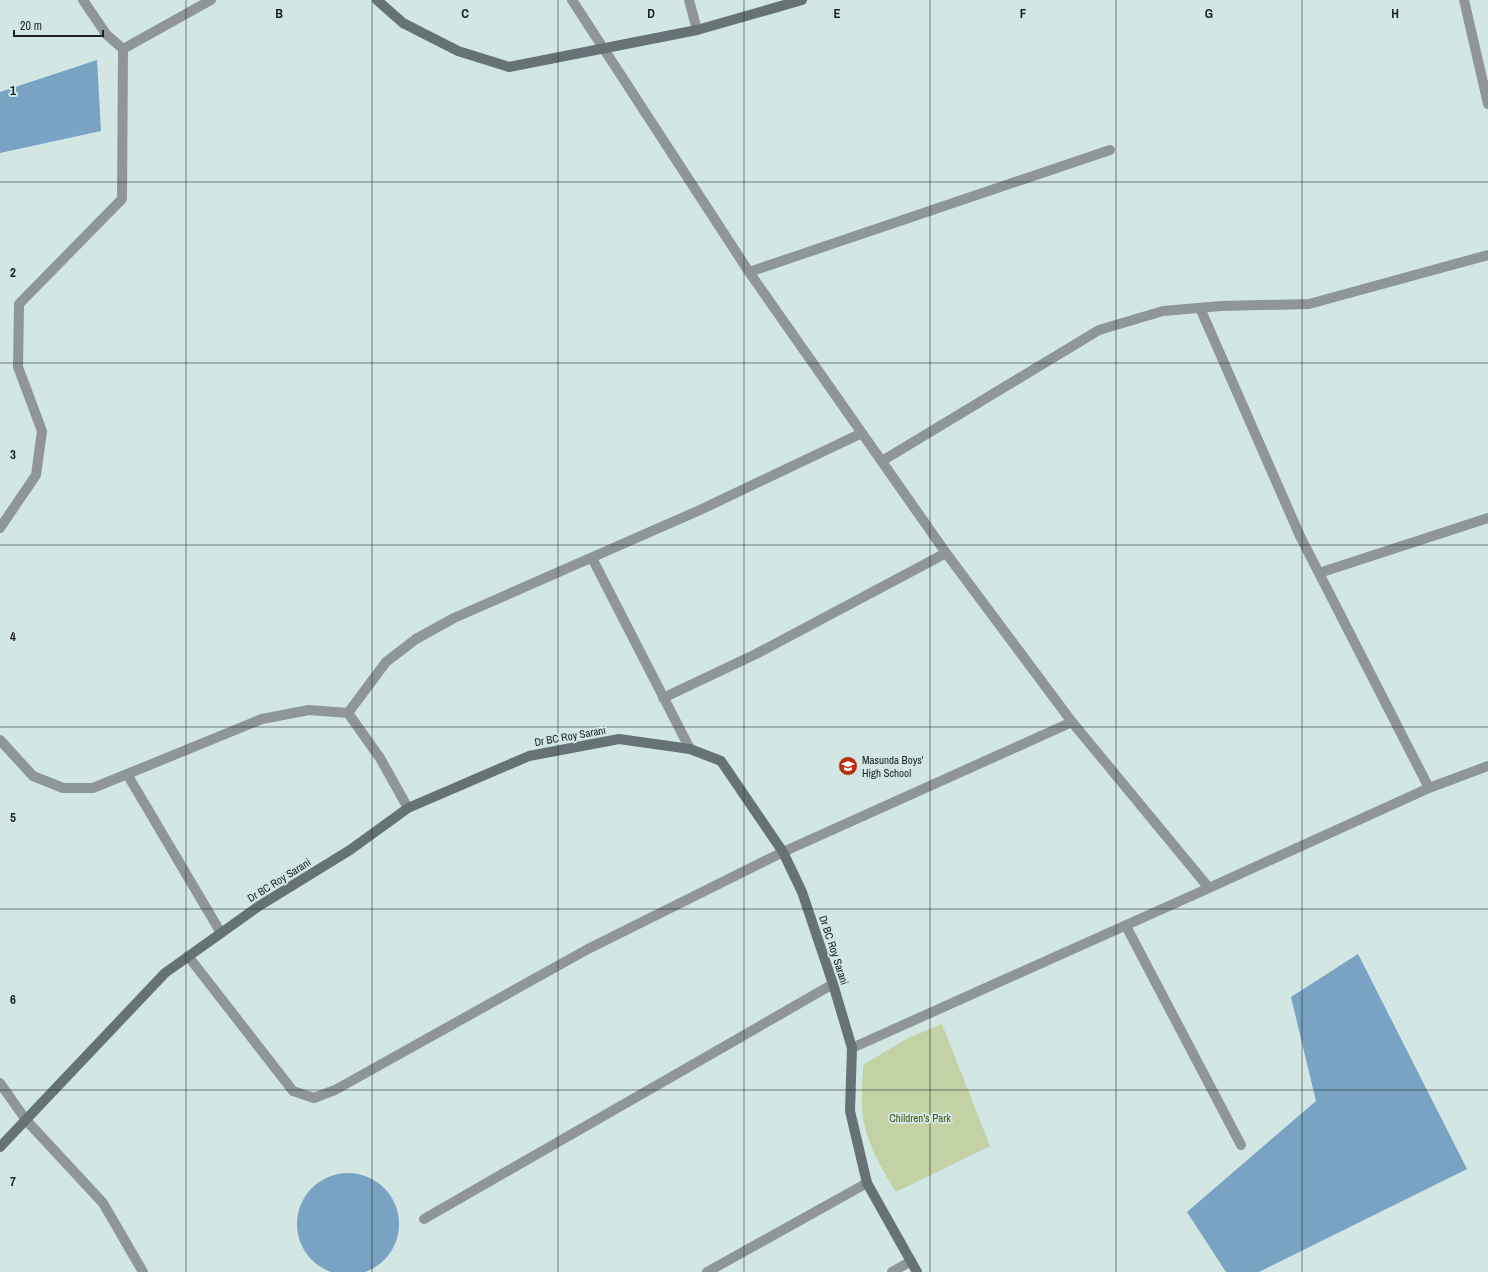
<svg xmlns="http://www.w3.org/2000/svg" width="1488" height="1272" viewBox="0 0 1488 1272" font-family="'Archivo Narrow',sans-serif">
  <style>
    .green { fill: #c2d2a4 }
    .water { fill: #79a2c3 }
    .lines { fill: none; stroke-linecap: round; stroke-linejoin: round }
    .street { stroke: #8e9698; stroke-width: 10 }
    .secondary { stroke: #667275; stroke-width: 10 }
    .grid { fill: none; stroke: #1b2322; stroke-width: 1; stroke-opacity: 0.55 }
    .labels { text-anchor: middle; dominant-baseline: central; stroke-width: 4; stroke-linejoin: round; paint-order: stroke }
    .street-label { font-size: 11px; fill: #1b2322; stroke: #d2e7e3 }
    .poi-label { font-size: 11px; fill: #1b2322; stroke: #d2e7e3; text-anchor: start }
    .park-label { font-size: 11px; fill: #475a14; stroke: #d2e7e3 }
    .grid-label { font-size: 13px; text-anchor: middle; font-weight: bold; fill: #1b2322; stroke: #d2e7e3; stroke-width: 4; stroke-linejoin: round; paint-order: stroke }
  </style>
  <rect width="100%" height="100%" fill="#d2e7e3"/>
  <path class="green" d="M942,1024L990,1146L896,1192C880,1166 863,1138 862,1106C861,1093 863,1079 863,1065L908,1038Z"/>
  <path class="water" d="M97,60L101,131L0,153V92Z
    M1358,954L1467,1169L1259,1272H1226L1187,1212L1316,1101L1291,997Z
    M297 1224a51 51 0 1 1 102 0a51 51 0 1 1-102 0Z"/>
  <g class="lines">
    <path class="street" d="M83,0L106,34L123,49
      M572,0L749,272L946,553L1072,722L1209,888L852,1048
      M689,0L697,30
      M1464,0L1488,104
      M749,272L1110,150
      M1200,308L1300,536L1429,788
      M882,461L1099,330L1163,311L1221,306L1309,304L1488,255
      M0,528L36,475L42,431L18,367L19,304L122,199L123,49L211,0
      M592,558L690,749
      M1319,573L1488,518
      M663,698L756,654L946,553
      M348,713L386,662L416,639L454,618L700,510L862,433
      M0,740L33,776L63,788H93L262,719L309,710L348,713L380,758L408,808
      M127,774L221,933
      M1209,888L1429,788L1488,766
      M1126,926L1241,1145
      M188,956L293,1091L314,1098L335,1090L588,949L783,852L1072,722
      M0,1083L26,1120L103,1203L143,1272
      M424,1219L833,984
      M707,1272L867,1183
      M892,1272L911,1261"/>
    <path class="secondary" d="M377,0L403,23L458,51L509,67L697,30L802,0
      M0,1147L165,973L259,906L350,850L408,808L529,756L619,739L690,749L721,761L783,852L802,892L833,984L852,1048L850,1111L867,1183L917,1272"/>
  </g>
  <path class="grid" d="M186,0V1272M372,0V1272M558,0V1272M744,0V1272M930,0V1272M1116,0V1272M1302,0V1272M0,182H1488M0,363H1488M0,545H1488M0,727H1488M0,909H1488M0,1090H1488"/>
  <defs>
    <g id="school-disc" transform="scale(1)"><circle r="9.5" fill="#ba2f0e" stroke="#d2e7e3"/><path d="M0-5L7-2L0 1L-7-2ZM-4 1L0 2.5L4 1V4Q0 6-4 4Z" fill="#fff"/></g>
  </defs>
  <g fill-rule="evenodd">
    <use href="#school-disc" x="848" y="766"/>
  </g>
  <g class="labels">
    <g class="street-label">
      <text transform="translate(570 736) rotate(-10)">Dr BC Roy Sarani</text>
      <text transform="translate(279 880) rotate(-32)">Dr BC Roy Sarani</text>
      <text transform="translate(834 950) rotate(72)">Dr BC Roy Sarani</text>
    </g>
    <g class="poi-label">
      <text x="862" y="760">Masunda Boys'<tspan x="862" dy="13">High School</tspan></text>
    </g>
    <g class="park-label">
      <text x="920" y="1118">Children's Park</text>
    </g>
  </g>
  <g class="grid-label">
    <text x="279" y="18">B</text>
    <text x="465" y="18">C</text>
    <text x="651" y="18">D</text>
    <text x="837" y="18">E</text>
    <text x="1023" y="18">F</text>
    <text x="1209" y="18">G</text>
    <text x="1395" y="18">H</text>
    <text x="13" y="95">1</text>
    <text x="13" y="277">2</text>
    <text x="13" y="459">3</text>
    <text x="13" y="641">4</text>
    <text x="13" y="822">5</text>
    <text x="13" y="1004">6</text>
    <text x="13" y="1186">7</text>
  </g>
  <path d="M14 30v6h89v-6" fill="none" stroke="#1b2322" stroke-width="2"/>
  <text x="20" y="30" font-size="12" fill="#1b2322" stroke="#d2e7e3" stroke-width="3" paint-order="stroke">20 m</text>
</svg>
